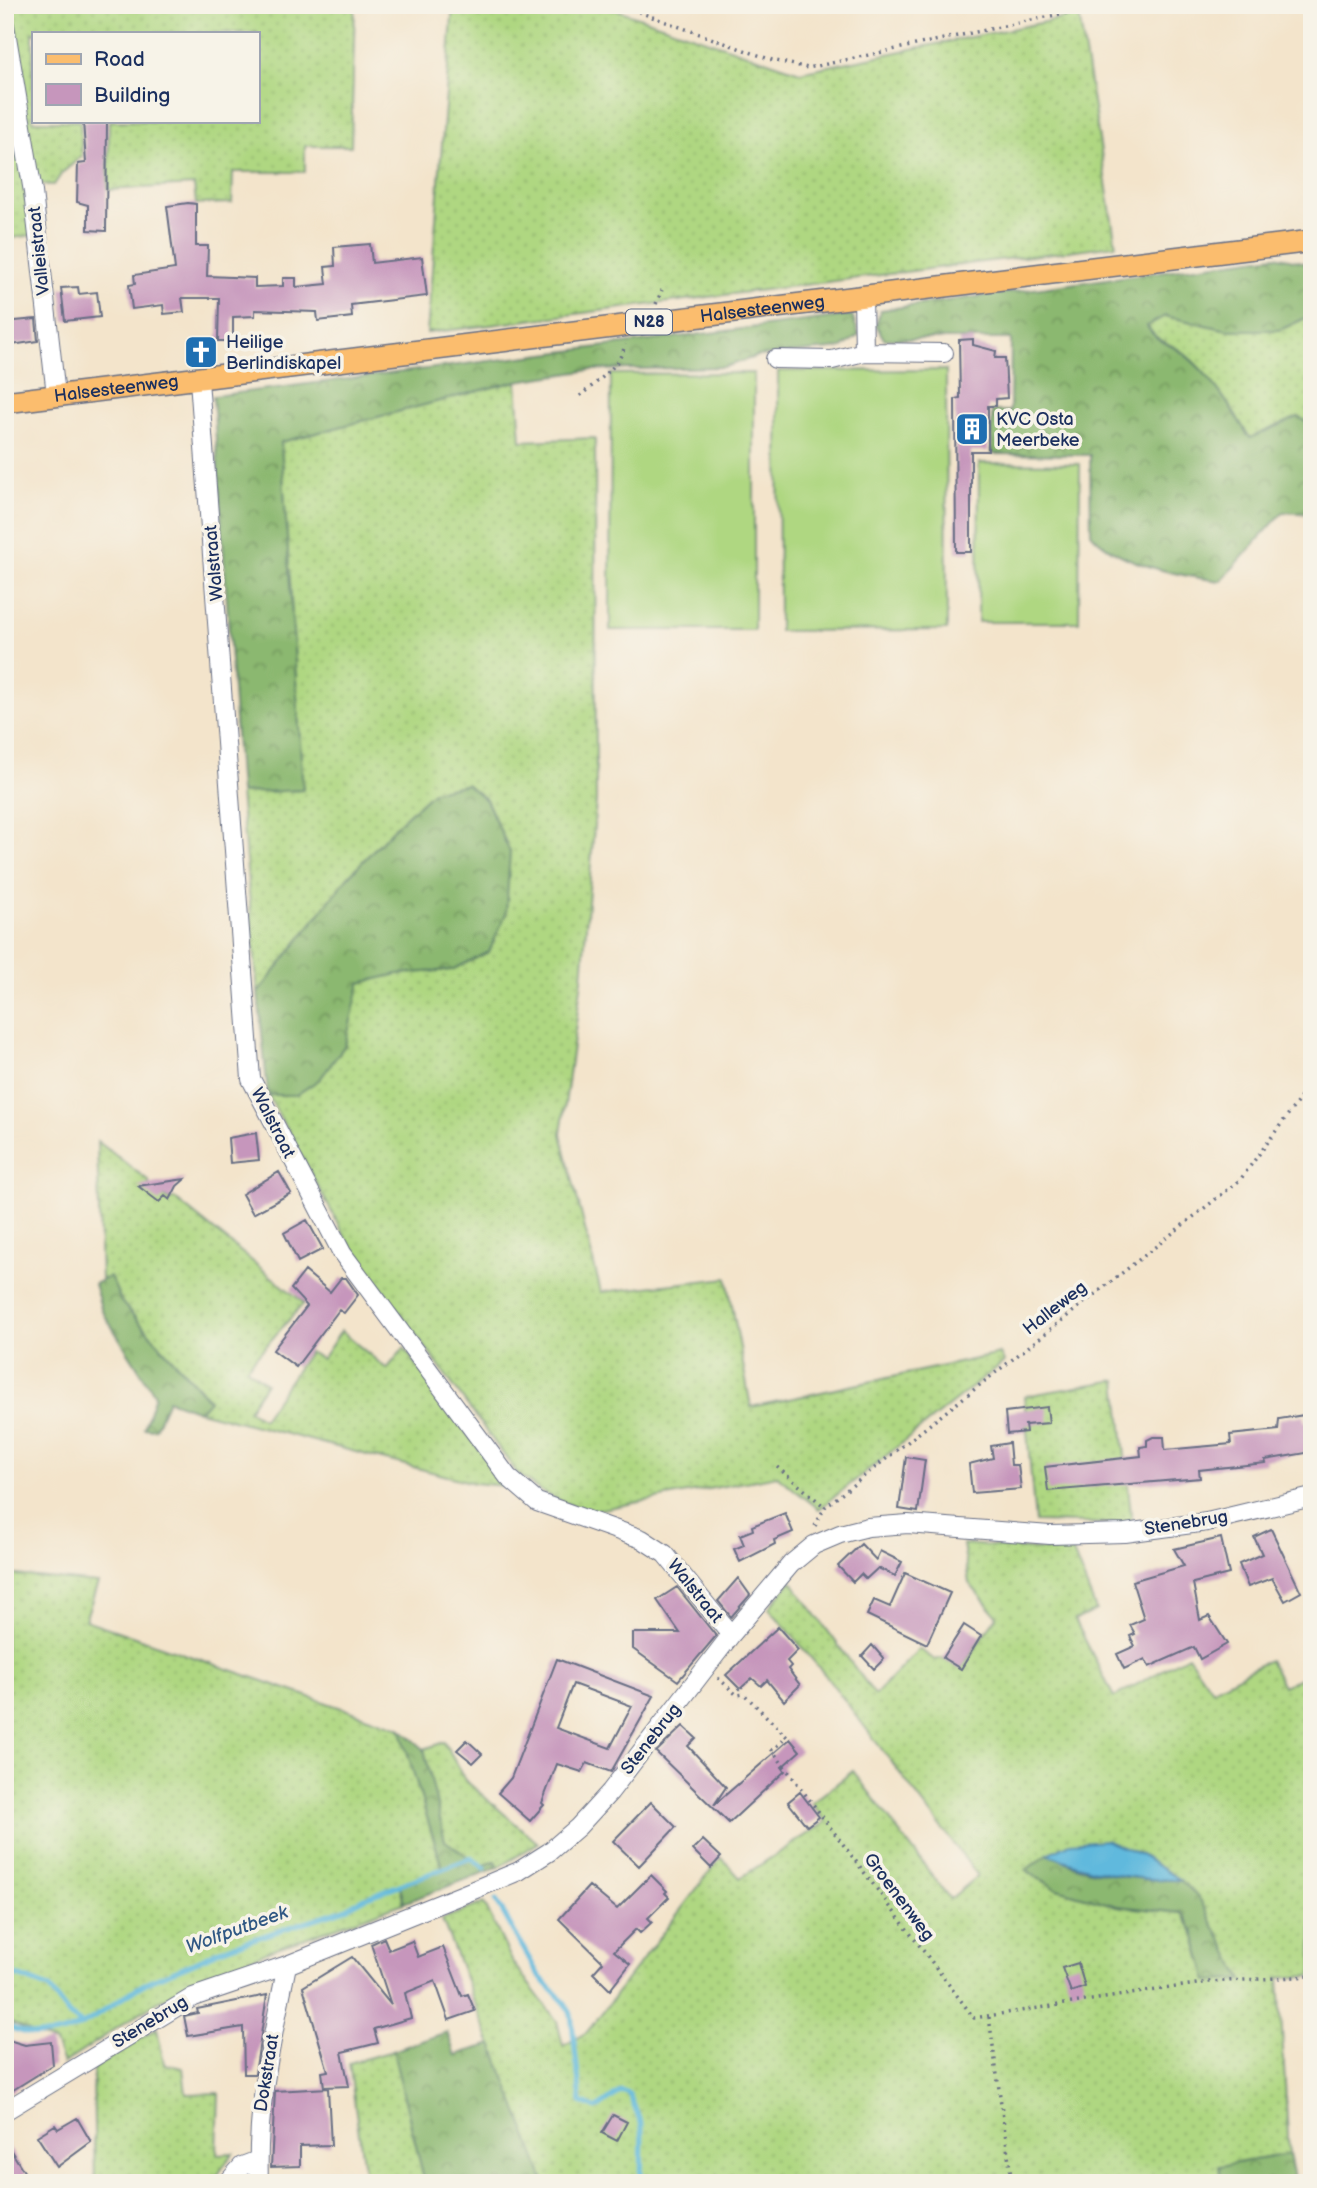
<svg xmlns="http://www.w3.org/2000/svg" width="1317" height="2188" viewBox="0 0 1317 2188" font-family="'Balsamiq Sans',sans-serif">
  <style>
    .grass { fill: url(#grass-dots); stroke: #658370; stroke-width: 2; fill-rule: evenodd }
    .forest { fill: url(#forest-crowns); stroke: #537466; stroke-width: 2 }
    .garden { fill: #afd781; stroke: #658370; stroke-width: 2 }
    .water { fill: #60b9dd; stroke: #3e749e; stroke-width: 2 }
    .lines { fill: none; stroke-linecap: round; stroke-linejoin: round }
    .stream { stroke: #60b9dd; stroke-width: 5 }
    .building { fill: #c696bc; fill-rule: evenodd }
    .minor-casing { stroke: #676e84; stroke-width: 20 }
    .major-casing { stroke: #676e84; stroke-width: 24 }
    .path { stroke: #676e84; stroke-width: 3.5; stroke-dasharray: 2 5; stroke-linecap: butt }
    .minor { stroke: #fff; stroke-width: 18 }
    .major { stroke: #fbbd6e; stroke-width: 21 }
    .labels { text-anchor: middle; dominant-baseline: central; stroke-width: 7; stroke-linejoin: round; paint-order: stroke }
    .shield { fill: #f7f3e8; stroke: #5d6a87; stroke-width: 2 }
    .shield-label { font-size: 16px; font-weight: bold; fill: #1b2f5e }
    .street-label { font-size: 18px; fill: #1b2f5e; stroke: #f7f3e8 }
    .poi-label { font-size: 18px; fill: #1b2f5e; stroke: #f7f3e8; text-anchor: start }
    .water-label { font-size: 19px; font-style: italic; fill: #305884; stroke: #f7f3e8 }
  </style>
  <defs>
    <pattern id="grass-dots" width="8" height="8" patternUnits="userSpaceOnUse" patternTransform="scale(1.75)"><rect width="8" height="8" fill="#afd781"/><path d="M2 2h.1M6 6h.1" fill="none" stroke="#96b972" stroke-width="1.8" stroke-linecap="round"/></pattern>
    <pattern id="forest-crowns" width="20" height="18" patternUnits="userSpaceOnUse" patternTransform="scale(1.75)"><rect width="20" height="18" fill="#8bb86f"/><path d="M2 6a3 3 0 1 1 6 0M12 15a3 3 0 1 1 6 0" fill="none" stroke="#71965e"/></pattern>
  </defs>
  <rect width="100%" height="100%" fill="#f7f3e8"/>
  <filter id="ink" filterUnits="userSpaceOnUse"><feTurbulence type="fractalNoise" baseFrequency=".0143" numOctaves="2"/><feDisplacementMap in="SourceGraphic" scale="14" xChannelSelector="R" yChannelSelector="G"/><feConvolveMatrix kernelMatrix="1 2 1 2 8 2 1 2 1" color-interpolation-filters="sRGB"/></filter>
  <filter id="wash" filterUnits="userSpaceOnUse"><feTurbulence type="fractalNoise" baseFrequency=".00686" numOctaves="4" result="noise"/><feDisplacementMap in="SourceGraphic" scale="28" xChannelSelector="R" yChannelSelector="G"/><feGaussianBlur stdDeviation="1.57" result="paint"/><feColorMatrix in="noise" values="0 0 0 0 0 0 0 0 0 0 0 0 0 0 0 0 0 1.4 0 .05"/><feComposite in="paint" operator="in"/></filter>
  <g filter="url(#wash)">
    <rect width="100%" height="100%" fill="#f3e4cb"/>
    <path class="grass" d="M12,5H355L351,146H305V172H233L232,203L196,204L194,185L108,190L109,121H257V33H33V121H80L82,156L62,173L54,185L35,184L8,17H10Z
      M453,5H603L800,72L1079,15L1116,245L427,333Z
      M17,112L34,235L5,239V113Z
      M1312,315V424L1298,417L1250,438C1231,409 1213,377 1185,354C1170,341 1158,345 1147,325L1165,316L1228,330H1280Z
      M517,381L521,441L595,438L596,800L582,979L561,1134L601,1292L727,1278L751,1407L1000,1354L1004,1362L819,1509L777,1476L592,1511C562,1504 541,1494 517,1473L347,1240L268,1095H296L320,1079L345,1045L359,983L398,974L452,970L510,852L486,799L467,785L434,791L397,825L348,877L258,993L240,793L303,790L281,442Z
      M97,1141L149,1181V1185L170,1200L174,1198L304,1303L246,1368L266,1383L248,1410L263,1419L309,1352L322,1359L341,1331L387,1369L404,1348L506,1486L474,1483L199,1411L209,1399L122,1303L110,1277L101,1281Z
      M1117,1380L1132,1524L1035,1522L1024,1396Z
      M963,1544L1073,1552L1096,1610L1075,1620L1114,1697L1188,1656L1212,1690L1269,1660L1283,1686L1312,1673V1976L1279,1978L1289,2154L1220,2166L1221,2183H545L442,1919L484,1903L513,1963L557,2021L563,2046L587,2032L721,1857L740,1878L826,1822L812,1803L853,1771L950,1899L978,1876L827,1677L769,1608L791,1581L875,1695L919,1649L935,1660L943,1658L961,1668L997,1616L969,1583ZM1070,1843L1139,1854L1180,1880L1208,1980L1193,1930L1182,1913L1117,1906L1057,1889L1027,1871Z
      M5,1574L98,1583L85,1620L400,1728L443,1870L400,1886L404,1903L268,1951L158,2001L63,2064L55,2043L5,2020Z
      M444,1742L465,1780L538,1843L499,1867L496,1861L482,1866L445,1841L424,1749Z
      M157,2028L164,2064L183,2068L186,2094L219,2093L217,2154L233,2153L212,2183H95L93,2069Z
      M393,2051L425,2183H366L349,2063Z"/>
    <path class="forest" d="M1275,256L1312,264V315L1280,330H1228L1165,316L1147,326C1158,345 1170,342 1185,355C1213,377 1231,409 1250,438L1298,417L1312,424V514L1283,512L1221,581C1181,576 1118,565 1091,533L1090,455L992,454V411H1010L1011,339H884L876,325L881,310Z
      M852,315L859,335L842,348L758,356L724,367L591,370L517,381L281,442L303,790L240,793L213,396Z
      M467,784L486,800L510,852L506,914L489,952L452,970L398,974L360,983L345,1045L320,1079L296,1095H268L258,993L348,877L397,825L434,791Z
      M110,1276L122,1303L209,1400L199,1411L168,1400L155,1429L144,1428L155,1395L102,1311L94,1284Z
      M400,1728L424,1749L445,1841L482,1866L496,1861L499,1867L404,1903L400,1886L443,1870Z
      M1048,1854L1081,1868L1124,1877L1180,1880L1198,1896L1243,1980L1208,1981L1193,1930L1182,1913L1117,1906L1057,1889L1026,1870Z
      M447,2032L455,2055L492,2044L545,2183H425L393,2051Z
      M1289,2154L1295,2183H1221L1219,2166Z"/>
    <path class="garden" d="M946,370L947,630L779,631L778,371Z
      M754,373V630H610L611,374Z
      M979,463L1080,464L1079,622H978Z"/>
    <path class="water" d="M1105,1840L1139,1854L1180,1880C1134,1881 1090,1872 1048,1854L1070,1843Z"/>
    <g class="lines">
      <path class="stream" d="M496,1900L539,1976L565,2003L571,2014L581,2102L596,2109L621,2091L629,2094L642,2125L641,2183
        M5,1971L49,1988L69,2015L82,2024
        M5,2025C69,2057 100,2005 152,1980C174,1970 196,1964 217,1951L345,1909L365,1898L471,1858L485,1868"/>
    </g>
    <g id="blocks">
      <path class="building" d="M83,121H107L106,231L88,230V205L77,202L78,164L86,163Z
        M188,203L196,204V246H208L207,276L255,278V287L283,286V278H296V287L327,284L325,267L335,266L334,247L370,244L372,263L422,257L427,296L351,305L352,317L318,321L317,312L255,310V316L233,317V341H218L219,298H182L184,312L164,314L163,305L132,309L129,285L135,284L134,275L175,269L167,206Z
        M78,287L79,294L97,292L100,317L65,321L61,288Z
        M36,319L38,341L5,346V322Z
        M973,339V345L996,351L995,358H1005L1007,398L996,399V406H988V451H971V552H956L955,399L960,398L959,340Z
        M256,1133L259,1160L230,1163L228,1138Z
        M279,1172L291,1193L253,1214L242,1194Z
        M185,1179L177,1186L170,1200L165,1196L159,1202L138,1186Z
        M307,1220L323,1249L298,1262L284,1233Z
        M305,1271L330,1292L341,1278H346L358,1295L344,1313L339,1310L296,1367L273,1350L307,1306L291,1289Z
        M1047,1407L1049,1423L1025,1425L1026,1432L1007,1434L1005,1412Z
        M1304,1415L1305,1422L1310,1421L1312,1452L1265,1460L1266,1463L1199,1470L1200,1478L1048,1491L1045,1467L1141,1456L1140,1447L1147,1446V1440L1153,1437H1164L1165,1450L1231,1444L1230,1435L1278,1430L1279,1419Z
        M1009,1443L1011,1465H1018L1021,1489L972,1493L969,1464L993,1458L991,1446Z
        M906,1457L925,1460L918,1512L899,1509Z
        M785,1513L793,1532L774,1540L775,1544L740,1562L734,1549L744,1545L740,1535L753,1530L752,1526Z
        M1271,1529L1301,1592L1285,1601L1272,1578L1248,1587L1239,1564L1262,1554L1254,1537Z
        M1221,1538L1229,1574L1193,1583L1200,1620L1209,1616L1227,1644L1200,1659L1194,1647L1149,1667L1145,1659L1124,1669L1117,1654L1135,1646L1130,1636L1135,1634L1130,1625L1144,1619L1132,1581L1184,1566L1174,1549Z
        M861,1544L876,1560L880,1551L902,1562L895,1576L878,1568L866,1579L861,1574L853,1582L838,1566Z
        M905,1573L950,1593L927,1644L867,1615L874,1600L890,1607Z
        M738,1578L750,1595L731,1617L718,1601Z
        M677,1587L716,1636L678,1681L633,1649V1633H680L657,1600Z
        M964,1625L981,1636L961,1669L943,1658Z
        M778,1627L798,1650L787,1661L791,1666L788,1669L800,1685L784,1701L767,1680L761,1686L752,1678L740,1689L726,1675Z
        M872,1645L884,1659L874,1669L862,1656Z
        M557,1659L654,1696L611,1772L587,1763L582,1772L557,1764L542,1803L544,1805L530,1821L498,1793L511,1778ZM573,1684L632,1706L610,1748L556,1728Z
        M683,1726L696,1738L688,1746L726,1787L714,1805L790,1739L800,1751L782,1767L785,1771L729,1823L656,1752Z
        M467,1740L482,1754L473,1763L457,1750Z
        M800,1792L819,1817L807,1826L788,1802Z
        M651,1802L676,1827L639,1866L613,1841Z
        M703,1840L721,1857L711,1868L693,1850Z
        M651,1875L667,1891L665,1893L669,1897L648,1918L652,1922L640,1933L636,1929L614,1951L630,1964L610,1990L593,1973L603,1962L559,1919L589,1886L617,1909Z
        M384,1938L389,1950L412,1941L418,1957L443,1947L462,1996L468,1994L475,2011L449,2020L435,1981L405,1993L411,2018L374,2029L378,2043L342,2052L349,2086L324,2087L322,2072L328,2071L303,1987L352,1957L391,2005L371,1944Z
        M1078,1963L1085,1987L1071,1992L1062,1968Z
        M267,1995L255,2074H244L243,2027L188,2036L184,2016L198,2013L197,2009Z
        M5,2039L25,2045L51,2042L53,2065L5,2095Z
        M328,2088L331,2145L300,2146V2166L271,2167L275,2091Z
        M613,2115L627,2122L617,2141L602,2133Z
        M77,2118L91,2142L57,2167L37,2136L55,2125L58,2129Z
        M5,2141L31,2183H5Z"/>
    </g>
  </g>
  <g filter="url(#ink)">
    <use href="#blocks" fill-opacity="0" stroke="#676e84" stroke-width="2"/>
    <g class="lines">
      <g class="minor-casing">
        <path id="minor" d="M5,25L33,192L56,395
          M863,295L864,352L944,353
          M775,359L832,360L864,352
          M199,380L251,1079L342,1253L508,1477L537,1502L642,1539L665,1554L731,1635
          M5,2111L193,1997L287,1965L471,1891L519,1871L549,1852L578,1827L610,1792L731,1635L791,1564L814,1545L840,1534L868,1527L908,1524L1050,1535L1125,1533L1207,1522L1312,1497
          M227,2183L242,2166L258,2160
          M259,2183C256,2103 272,2042 287,1965"/>
      </g>
      <g class="major-casing">
        <g id="major">
          <path id="s1" d="M5,402L1312,241"/>
        </g>
      </g>
      <path class="path" d="M619,5L772,60L808,68L1102,5
        M656,304L662,290
        M580,396C596,382 621,366 625,344
        M777,1467L825,1507
        M815,1526L825,1507L1240,1180L1312,1082
        M718,1678L737,1695L744,1694L787,1737L772,1750L974,2018L1209,1982L1312,1976
        M989,2017L1012,2183"/>
      <use href="#minor" class="minor"/>
      <use href="#major" class="major"/>
    </g>
  </g>
  <defs>
    <g id="church-square" transform="scale(1.75)"><rect x="-9" y="-9" width="18" height="18" rx="4" fill="#1f6fb2" stroke="#f7f3e8"/><path d="M-1.2-6h2.4v3.5h3.3v2.4h-3.3V6h-2.4V-.1h-3.3v-2.4h3.3Z" fill="#fff"/></g>
    <g id="building-square" transform="scale(1.75)"><rect x="-9" y="-9" width="18" height="18" rx="4" fill="#1f6fb2" stroke="#f7f3e8"/><path d="M-4-6H4V6H1V3H-1V6H-4ZM-2.5-4.3h1.7v1.8h-1.7ZM.8-4.3h1.7v1.8H.8ZM-2.5-1h1.7V.8h-1.7ZM.8-1h1.7V.8H.8Z" fill="#fff"/></g>
  </defs>
  <g fill-rule="evenodd">
    <use href="#church-square" x="201" y="352"/>
    <use href="#building-square" x="972" y="429"/>
  </g>
  <g class="labels">
    <rect class="shield" x="626" y="309.5" width="46" height="25" rx="5"/>
    <g class="shield-label">
      <text x="649" y="322">N28</text>
    </g>
    <g class="street-label">
      <text transform="translate(39 251) rotate(-96)">Valleistraat</text>
      <text stroke="none"><textPath href="#s1" startOffset="763">Halsesteenweg</textPath></text>
      <text stroke="none"><textPath href="#s1" startOffset="112">Halsesteenweg</textPath></text>
      <text transform="translate(214 563) rotate(-95)">Walstraat</text>
      <text transform="translate(273 1123) rotate(63)">Walstraat</text>
      <text transform="translate(1055 1308) rotate(-38)">Halleweg</text>
      <text transform="translate(1186 1523) rotate(-9)">Stenebrug</text>
      <text transform="translate(695 1591) rotate(51)">Walstraat</text>
      <text transform="translate(651 1739) rotate(-52)">Stenebrug</text>
      <text transform="translate(899 1897) rotate(53)">Groenenweg</text>
      <text transform="translate(150 2022) rotate(-31)">Stenebrug</text>
      <text transform="translate(267 2073) rotate(-81)">Dokstraat</text>
    </g>
    <g class="poi-label">
      <text x="226" y="342">Heilige<tspan x="226" dy="21">Berlindiskapel</tspan></text>
      <text x="996" y="419">KVC Osta<tspan x="996" dy="21">Meerbeke</tspan></text>
    </g>
    <g class="water-label">
      <text transform="translate(237 1930) rotate(-20)">Wolfputbeek</text>
    </g>
  </g>
  <rect width="1317" height="2188" fill="none" stroke="#f7f3e8" stroke-width="28"/>
  <rect x="32" y="32" width="228" height="91" fill="#f7f3e8" stroke="#9fa5b1" stroke-width="2"/>
  <rect x="46" y="54" width="35" height="10" fill="#fbbd6e" stroke="#9fa5b1" stroke-width="2"/>
  <text x="94" y="66" font-size="21" fill="#1b2f5e">Road</text>
  <rect x="46" y="84" width="35" height="21" fill="#c696bc" stroke="#9fa5b1" stroke-width="2"/>
  <text x="94" y="102" font-size="21" fill="#1b2f5e">Building</text>
</svg>
